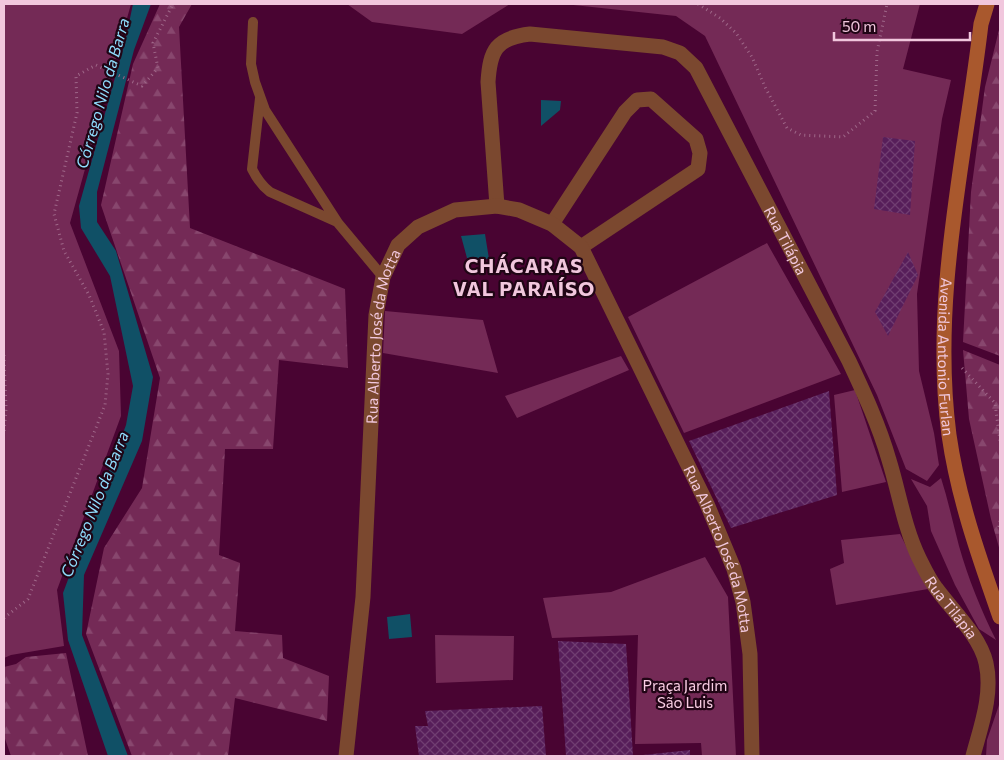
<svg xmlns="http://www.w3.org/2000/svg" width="1004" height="760" viewBox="0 0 1004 760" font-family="Commissioner,sans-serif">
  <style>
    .green { fill: #742a56 }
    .forest { fill: url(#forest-firs) }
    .water { fill: #105066 }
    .building { fill: url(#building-cross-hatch) }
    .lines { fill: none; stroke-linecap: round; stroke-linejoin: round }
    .path { stroke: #9f6889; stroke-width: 3; stroke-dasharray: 1 4; stroke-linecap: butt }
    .lane { stroke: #7b482f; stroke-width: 10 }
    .street { stroke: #7b482f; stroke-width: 15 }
    .secondary { stroke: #a9582d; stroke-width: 15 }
    .labels { text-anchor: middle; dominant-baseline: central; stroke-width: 4.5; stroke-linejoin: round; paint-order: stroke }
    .street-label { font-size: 15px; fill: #f1c7dd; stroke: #200515 }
    .park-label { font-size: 15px; fill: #facde4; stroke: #200515 }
    .water-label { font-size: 16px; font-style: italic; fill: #8fddfd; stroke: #200515 }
    .district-label { font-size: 20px; font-weight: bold; letter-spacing: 1px; fill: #f1c7dd; stroke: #200515 }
  </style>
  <defs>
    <pattern id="forest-firs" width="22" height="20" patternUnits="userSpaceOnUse" patternTransform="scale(1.25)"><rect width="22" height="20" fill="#742a56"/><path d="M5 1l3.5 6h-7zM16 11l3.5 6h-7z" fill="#88476e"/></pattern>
    <pattern id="building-cross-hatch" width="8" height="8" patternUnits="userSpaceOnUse" patternTransform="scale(1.25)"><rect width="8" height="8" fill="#571e5a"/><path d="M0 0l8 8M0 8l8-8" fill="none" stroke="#703d71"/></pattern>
  </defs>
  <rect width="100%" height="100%" fill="#490432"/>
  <path class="green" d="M4,4H131L70,223L119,351L121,416L57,590L64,646L11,655L4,658Z
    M347,4H510L462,34L372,22Z
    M564,4H920L903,69L951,80L942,119L917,294L919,371L934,433L939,465L927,481L906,469L877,395L705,36L676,16Z
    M767,243L841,374L684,433L628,317Z
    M385,311L483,320L498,373L383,353Z
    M621,356L629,370L517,418L505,396Z
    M855,390L886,482L842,492L834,395Z
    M941,478C948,500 953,523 959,546C968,578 981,610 996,640L979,629L955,585L931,531L927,506L911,479L930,487Z
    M900,534L928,589L836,605L830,569L844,563L841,540Z
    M705,557L728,597L736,756H702L701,743L635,744L638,635L552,638L543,598L611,592Z
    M435,635L514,636L513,680L436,683Z
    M1000,702V756H986L987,740Z"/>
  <path class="forest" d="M160,4H192L179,27L190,228L345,289L348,368L279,360L273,449H225L219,555L240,563L235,631L282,635L283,658L329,676L327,721L235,698L228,756H132L86,634L104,548L142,488L160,378L101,205L133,64Z
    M1000,26V356L963,342L971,192L985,87Z
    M963,350L1000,365V551L991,519L969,419Z
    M66,653L88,756H11L4,736V667L16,664L26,657Z"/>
  <path class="water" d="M133,4H151L134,50L97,192V222L116,251L153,377L142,441L84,575L82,635L128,756H108L68,640L63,593L126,425L133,386L110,276L81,228L79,206L125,42Z
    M541,100L561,101L560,110L541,126Z
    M485,234L489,259L467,258L461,236Z
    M410,614L412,637L389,639L387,617Z"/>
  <path class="building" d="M883,137L915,141L910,215L874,209Z
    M908,252L918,275L888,336L875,312Z
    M829,391L837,495L731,528L689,441Z
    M558,641L626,644L633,756H566Z
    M542,706L546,756H419L415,726H428L425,711Z
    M690,750V756H643V755Z"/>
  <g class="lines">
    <path class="path" d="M698,4L720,18L736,33L752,57L765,87L787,128L801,135L843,137L875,111L877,52L887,4
      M4,355L6,409L4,433
      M962,368L995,403L1000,441
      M1000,521L999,526L1000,530
      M4,618L28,599L105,405L108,374L104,332L89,295L64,251L54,214L77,113L76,76L96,65L142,86L158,68L153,43L173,4"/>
    <path class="lane" d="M253,22L251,64L255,82L265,110L338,223L383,277
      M260,98L252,169C257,179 262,186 270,192L337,222"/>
    <g class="street">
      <path id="s1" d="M497,206L488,82C490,50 496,38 530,34L663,47L680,53L696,68L849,361C864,393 879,425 889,460C899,492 904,527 919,558C924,568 929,579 936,588C952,610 980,636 986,663C993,694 981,726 973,756"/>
      <path d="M552,224L625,112L637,100L651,99L696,139L700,153L698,169L581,247"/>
      <path id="s2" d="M346,756L363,597L376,315L383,277L398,245L418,227L455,210L497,206L519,210L552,224L581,247L707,504L734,569L743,602L750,654L752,756"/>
    </g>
    <path class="secondary" id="s3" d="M987,4L981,24C965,160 931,297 949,435C958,498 979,557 1000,617"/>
  </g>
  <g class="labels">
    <g class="street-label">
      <text stroke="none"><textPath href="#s1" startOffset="565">Rua Tilápia</textPath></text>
      <text stroke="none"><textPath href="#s2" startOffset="422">Rua Alberto José da Motta</textPath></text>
      <text stroke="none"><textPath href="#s3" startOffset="356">Avenida Antonio Furlan</textPath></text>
      <text stroke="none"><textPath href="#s2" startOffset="1054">Rua Alberto José da Motta</textPath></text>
      <text stroke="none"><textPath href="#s1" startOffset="970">Rua Tilápia</textPath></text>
    </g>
    <g class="park-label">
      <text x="685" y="685">Praça Jardim<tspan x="685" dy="17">São Luis</tspan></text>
    </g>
    <g class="water-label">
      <text transform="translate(102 93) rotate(-74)">Córrego Nilo da Barra</text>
      <text transform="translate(94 504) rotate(-68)">Córrego Nilo da Barra</text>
    </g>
    <g class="district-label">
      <text x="524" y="265">CHÁCARAS<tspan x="524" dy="23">VAL PARAÍSO</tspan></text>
    </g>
  </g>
  <rect width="1004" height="760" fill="none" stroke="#f1c7dd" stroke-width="10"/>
  <path d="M834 32v8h136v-8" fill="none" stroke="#f1c7dd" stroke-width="2.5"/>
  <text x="842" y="32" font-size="15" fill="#f1c7dd" stroke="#200515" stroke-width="4" paint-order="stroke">50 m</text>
</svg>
